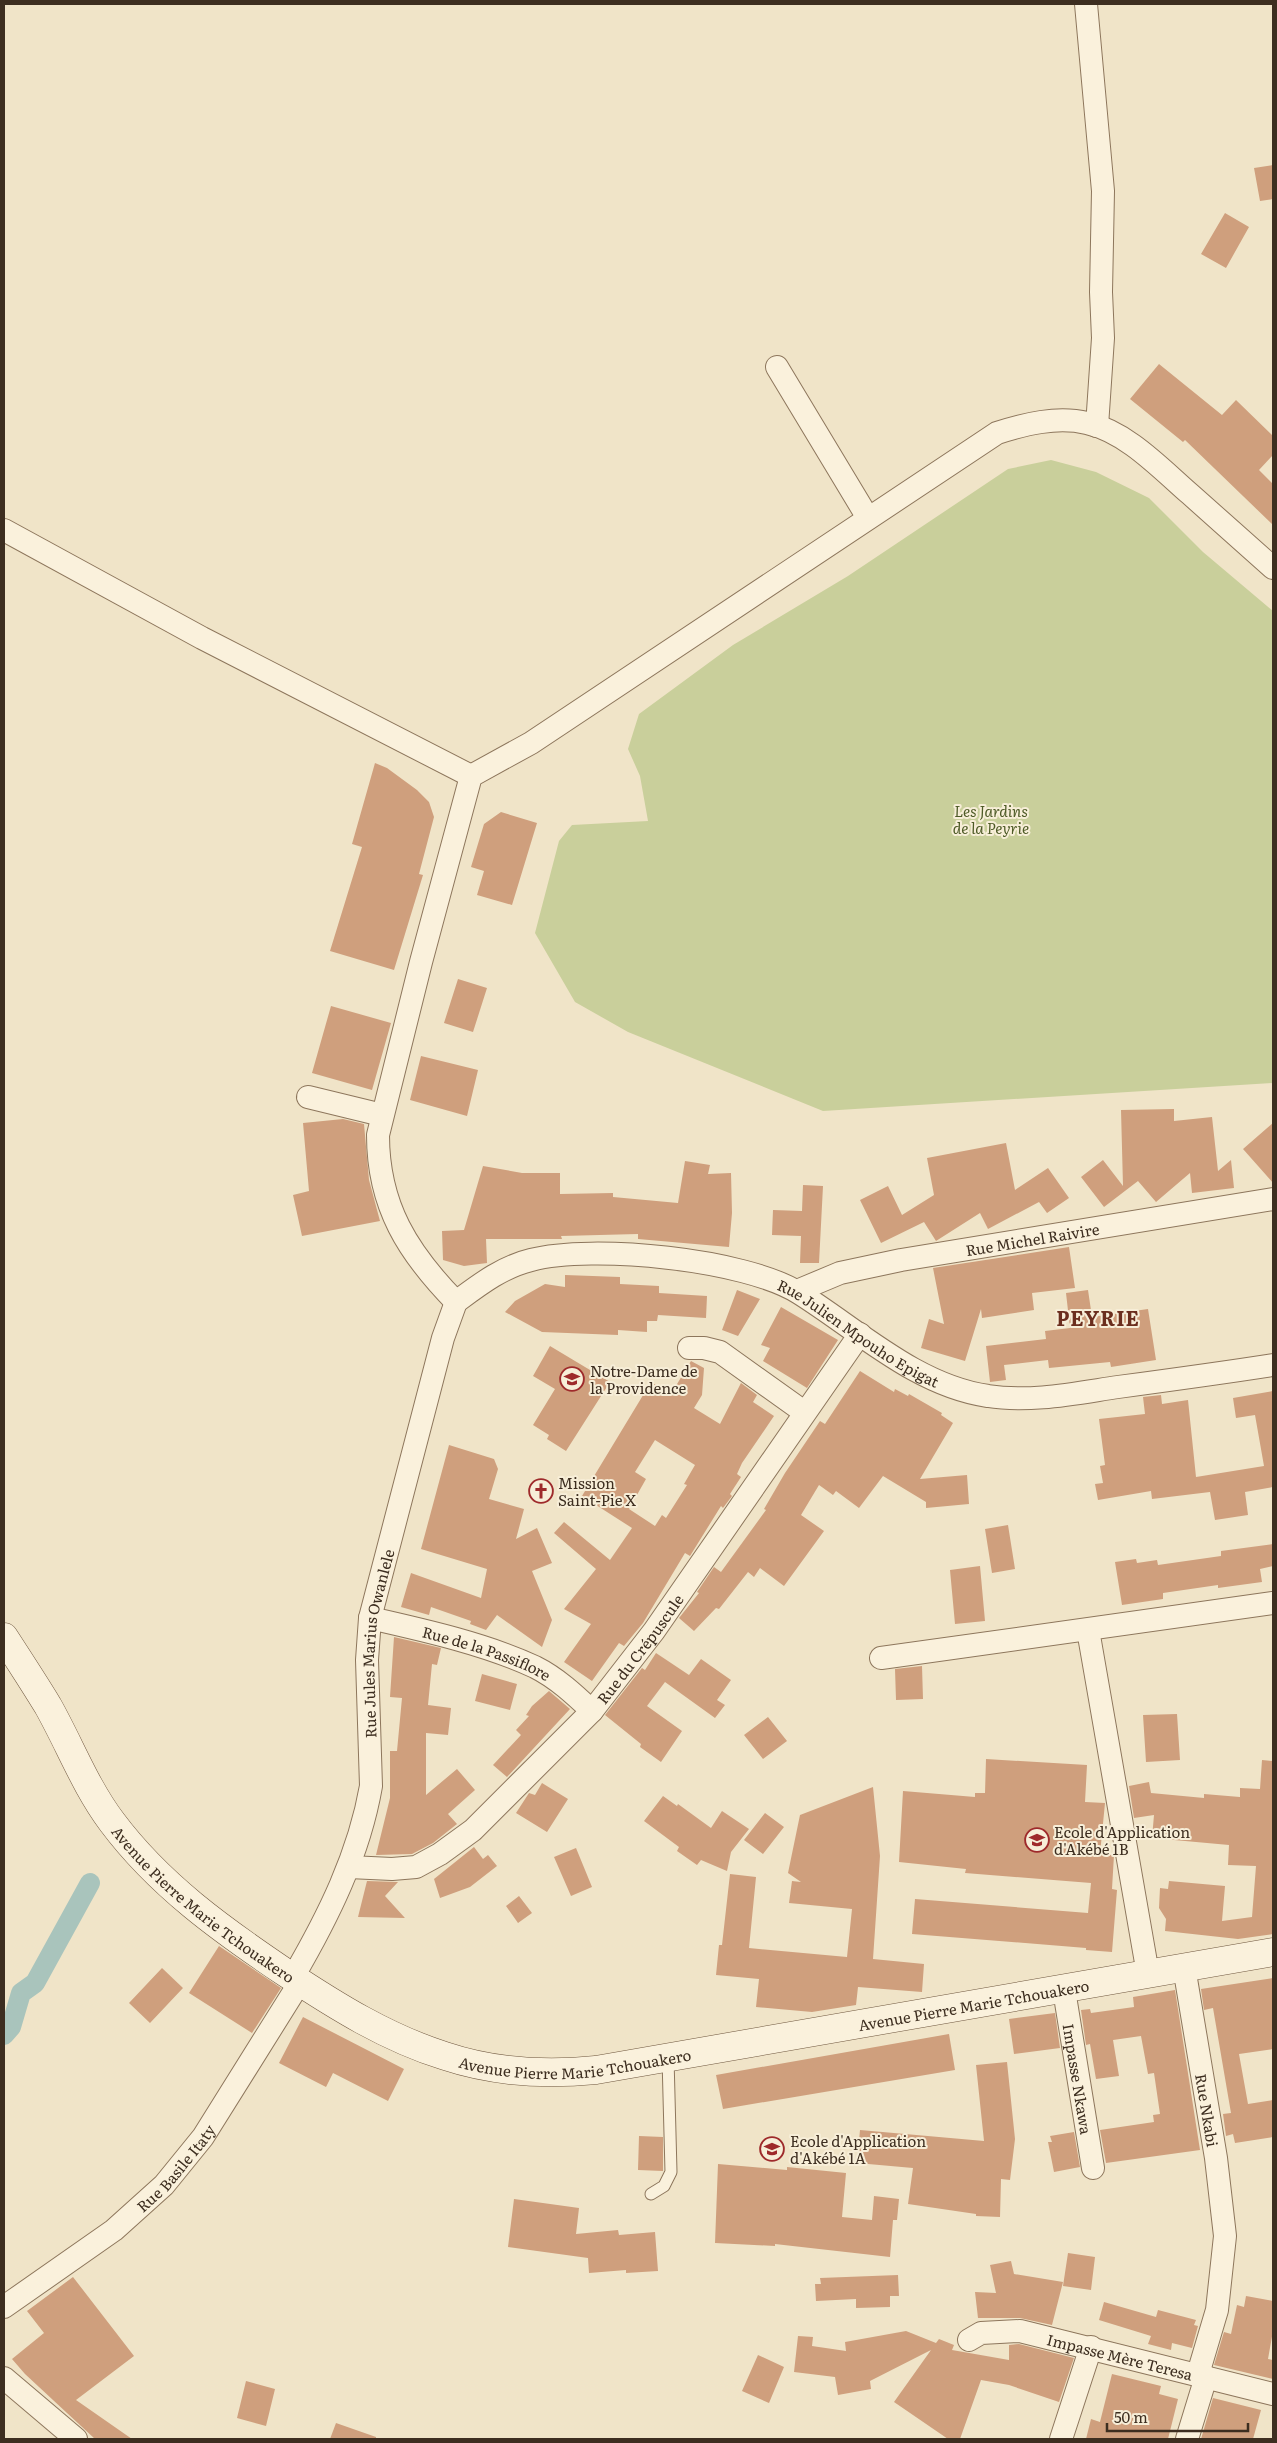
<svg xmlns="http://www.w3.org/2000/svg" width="1277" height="2443" viewBox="0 0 1277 2443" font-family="Literata,serif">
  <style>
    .green { fill: #c9cf9b }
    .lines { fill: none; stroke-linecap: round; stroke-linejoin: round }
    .canal { stroke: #a9c4bc; stroke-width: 20 }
    .building { fill: #cf9f7d; fill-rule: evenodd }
    .lane-casing { stroke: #8d765c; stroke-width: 13 }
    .street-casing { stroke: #8d765c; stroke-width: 24 }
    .secondary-casing { stroke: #6f573f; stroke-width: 29 }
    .lane { stroke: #faf1dc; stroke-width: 11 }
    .street { stroke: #faf1dc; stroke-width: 22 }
    .secondary { stroke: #faf1dc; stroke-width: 28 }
    .labels { text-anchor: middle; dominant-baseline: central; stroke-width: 4; stroke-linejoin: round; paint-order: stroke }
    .park-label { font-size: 15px; font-style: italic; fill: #4d5a26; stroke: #f7eed8 }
    .street-label { font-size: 15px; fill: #3d2e20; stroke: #f7eed8 }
    .poi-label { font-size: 15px; fill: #3d2e20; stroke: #f7eed8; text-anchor: start }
    .district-label { font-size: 20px; font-weight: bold; letter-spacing: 1px; fill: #6b2e1e; stroke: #f7eed8 }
  </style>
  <rect width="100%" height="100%" fill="#f0e4c8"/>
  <path class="green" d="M1051,460L1096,472L1149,498L1203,552L1273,611V1083L823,1111L628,1032L575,1002L535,933L559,841L572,825L648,821L640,776L628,749L639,714L733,645L848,576L1008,469Z"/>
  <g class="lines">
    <path class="canal" d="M4,2035L11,2027L21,1993L35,1983L90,1883"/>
  </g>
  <path class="building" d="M1273,165V199L1260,201L1254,168Z
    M1225,213L1249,227L1226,268L1201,254Z
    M1159,364L1222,415L1236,400L1273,436V455L1259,470L1273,484V525L1185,440L1183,442L1130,399Z
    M375,763L387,768L417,790L429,802L434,817L419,874L423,875L394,970L330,951L362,847L352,844Z
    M501,812L537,823L512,905L477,895L484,871L471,867L484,824Z
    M458,979L487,988L473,1032L444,1023Z
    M331,1006L391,1023L372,1090L312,1073Z
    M421,1056L478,1070L467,1116L410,1100Z
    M1174,1109V1121L1212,1117L1218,1171L1231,1160L1234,1188L1192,1193L1190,1173L1156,1202L1138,1181L1104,1207L1081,1177L1103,1160L1123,1186L1121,1110Z
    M343,1119L364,1124L369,1180L380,1221L302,1236L293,1195L309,1191L303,1123Z
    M1273,1123V1183L1243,1149Z
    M1006,1143L1015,1190L1048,1168L1069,1198L1047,1213L1039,1202L988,1229L980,1213L936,1241L924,1222L881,1243L860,1200L888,1186L902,1215L934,1195L927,1158Z
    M685,1161L710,1165L708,1174L731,1173L732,1213L729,1247L638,1239V1234L561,1236L562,1239H486L487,1263L464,1266L443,1260L442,1231L464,1230L483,1166L522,1173H560V1194L613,1193V1197L678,1203Z
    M803,1185L823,1186L819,1263H800L801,1236L772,1235L773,1210L802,1211Z
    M1069,1247L1075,1288L1032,1293L1034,1310L982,1318L981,1309L965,1361L921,1348L929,1319L944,1324L933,1268Z
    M565,1275L620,1277V1284L659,1286V1293L707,1296L706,1318L658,1315L657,1321H647V1332L618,1330V1335L542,1332L505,1312L515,1301L545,1284L565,1287Z
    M737,1290L760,1299L738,1336L722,1330Z
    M1088,1290L1092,1317L1148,1309L1156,1360L1111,1367L1110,1362L1049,1368L1048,1360L1004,1365L1006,1380L990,1382L986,1346L1046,1339L1045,1331L1070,1328L1066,1293Z
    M781,1307L838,1340L807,1388L763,1361L770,1348L761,1345Z
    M550,1346L610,1382L566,1451L547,1439L549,1435L533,1425L555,1389L533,1376Z
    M691,1361L704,1368L702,1395L694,1408L720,1424L741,1383L757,1395L753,1402L774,1416L742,1463L737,1474L741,1477L730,1494L732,1496L723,1508L721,1506L690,1556L685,1553L643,1623L624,1646L619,1643L592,1681L564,1662L591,1624L564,1609L596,1569L554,1533L564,1522L610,1560L632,1528L582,1496L651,1382L671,1394ZM655,1440L695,1465L684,1484L687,1485L666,1518L662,1515L655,1526L629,1509L646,1479L635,1472Z
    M860,1371L894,1392L895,1389L908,1396L909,1394L942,1413L941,1415L953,1423L920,1479L967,1475L969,1504L926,1508V1502L883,1476L859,1508L836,1491L833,1495L819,1485L801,1515L824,1531L784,1586L760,1568L754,1577L748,1572L719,1609L716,1608L694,1631L679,1618L699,1593L697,1592L714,1567L721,1572L766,1510L764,1509L785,1473L820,1421L825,1424Z
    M1273,1391V1487L1245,1492L1248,1515L1215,1520L1210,1492L1152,1499L1151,1491L1098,1500L1095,1484L1103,1483L1100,1466L1105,1465L1099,1419L1145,1414L1143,1397L1161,1395L1162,1404L1188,1400L1196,1477L1264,1466L1255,1415L1236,1418L1233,1398Z
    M449,1445L494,1459L498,1469L489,1499L524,1509L516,1539L537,1528L552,1563L532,1571L552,1620L542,1647L497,1615L486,1630L470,1624L471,1621L431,1607L429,1615L401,1607L411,1573L481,1598L487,1569L421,1549Z
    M1008,1525L1015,1569L992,1573L985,1529Z
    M1273,1544V1566L1260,1569L1262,1582L1218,1588V1585L1163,1593V1599L1122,1605L1115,1562L1136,1559L1137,1563L1157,1560L1158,1565L1221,1556V1551Z
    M980,1566L985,1621L955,1624L950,1570Z
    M394,1637L441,1648L437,1665L432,1664L428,1705L451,1708L448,1735L426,1733V1795L457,1769L475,1790L448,1814L457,1824L433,1843L412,1854L376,1855L390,1798V1751H397L402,1698L390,1697Z
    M656,1653L689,1675L701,1659L731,1680L717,1700L725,1705L715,1718L665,1682L647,1706L682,1731L661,1762L640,1747L641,1744L605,1715L642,1668L645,1670Z
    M922,1666L923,1699L896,1700L895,1669Z
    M482,1674L517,1684L510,1710L475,1701Z
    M549,1691L570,1709L507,1777L493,1765L521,1735L516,1730L529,1716L526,1715L532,1706Z
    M1177,1714L1180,1760L1146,1762L1143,1715Z
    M768,1717L787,1741L763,1759L744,1735Z
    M986,1759L1087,1765L1085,1802L1105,1803L1100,1854L1114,1855L1112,1889L1117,1890L1112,1952L1086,1950V1948L912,1934L915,1899L1088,1913L1091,1883L965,1873L966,1869L899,1862L903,1791L975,1797V1793H985Z
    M1262,1760L1273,1761V1934L1238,1939L1165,1931L1166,1919L1159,1908L1160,1888L1168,1889L1169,1881L1225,1886L1222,1921L1252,1917L1256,1866L1228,1865L1229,1845L1152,1838L1154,1815L1134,1818L1129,1786L1149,1782L1151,1793L1204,1798V1794L1240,1797V1788L1260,1789Z
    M542,1783L568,1799L547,1832L516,1813L529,1793L535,1795Z
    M873,1787L880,1856L873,1959L924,1964L922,1992L858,1987L856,2005L812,2012L756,2007L759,1979L716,1975L719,1945H722L730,1874L756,1877L749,1948L847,1957L852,1909L789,1903L792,1881L801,1882L788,1873L800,1815Z
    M663,1796L677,1806L678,1804L711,1828L722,1811L749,1829L731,1852L727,1871L701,1860L697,1865L677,1851L679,1847L644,1821Z
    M765,1813L784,1827L763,1854L744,1840Z
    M474,1847L483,1859L488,1855L497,1866L470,1887L440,1898L434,1879Z
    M576,1848L592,1887L571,1896L554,1857Z
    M367,1881L398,1882L385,1896L405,1918L358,1917Z
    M519,1896L532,1913L518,1923L506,1906Z
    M219,1946L281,1988L252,2033L189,1993Z
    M162,1968L183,1988L150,2023L129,2003Z
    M1273,1978V2049L1239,2054L1248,2104L1273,2100V2137L1235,2143L1233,2134L1226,2136L1223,2114L1231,2113L1213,2008L1204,2010L1201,1989Z
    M1175,1990L1200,2150L1106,2163L1100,2130L1154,2122L1153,2115L1160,2114L1154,2073L1148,2074L1141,2036L1113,2040L1119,2076L1096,2079L1090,2044L1086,2045L1081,2010L1090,2009L1091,2013L1134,2007L1133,1997Z
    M1055,2013L1060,2048L1014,2054L1009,2019Z
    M303,2017L404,2069L388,2101L333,2073L326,2087L279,2063Z
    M949,2034L955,2070L723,2109L716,2075Z
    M1007,2062L1015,2139L1010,2180L1001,2179L1000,2217L976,2216V2214L908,2204L913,2168L857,2163L860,2130L984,2141L976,2065Z
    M1074,2132L1080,2167L1054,2172L1048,2142H1052L1050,2136Z
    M639,2136L663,2137V2171L638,2170Z
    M718,2164L787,2170V2167L846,2173L842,2217L872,2220L874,2196L899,2199L897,2220H893L890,2257L775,2244V2246L715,2243Z
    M514,2199L579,2208L576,2234L618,2230L619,2235L655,2232L658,2271L626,2273V2270L589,2273L588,2258L508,2247Z
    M1068,2253L1095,2257L1091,2290L1063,2286Z
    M1011,2261L1014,2274L1063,2282L1052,2325L1020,2318H978L975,2292L996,2293L990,2265Z
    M898,2275L899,2296H890V2307L856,2308V2299L816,2301L815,2284H821L820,2278Z
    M73,2277L134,2356L76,2400L132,2439H95L25,2374L12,2359L44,2333L27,2311Z
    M1246,2296L1273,2301V2331L1268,2359L1273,2360V2379L1214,2365L1224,2332L1231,2334L1237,2305L1244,2307Z
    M1104,2302L1156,2317L1158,2310L1196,2320L1194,2325L1198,2326L1192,2348L1172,2343L1171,2350L1148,2344L1151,2336L1099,2320Z
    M906,2331L936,2343L939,2339L954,2345L952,2350L1009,2360V2345L1019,2344L1074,2358L1059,2402L1009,2385L981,2380L960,2439H948L894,2402L931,2350L870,2381L871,2389L838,2395L835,2377L794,2372L798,2336L813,2337L812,2346L846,2351L845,2342Z
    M758,2355L784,2367L769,2403L742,2391Z
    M1112,2374L1161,2386L1159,2394L1178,2399L1168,2439H1086L1091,2419L1100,2422Z
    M246,2381L275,2389L266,2426L237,2418Z
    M1213,2398L1261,2410L1253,2439H1201Z
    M336,2423L376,2437V2439H330Z"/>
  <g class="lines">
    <g class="lane-casing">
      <path id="lane" d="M651,2194L664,2186L671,2172L668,2058"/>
    </g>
    <g class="street-casing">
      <g id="street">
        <path d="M1086,4L1103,191L1101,292L1103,338L1097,426"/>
        <path d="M777,367L868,518"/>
        <path d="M4,530L202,638L471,776"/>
        <path d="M308,1097L382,1115"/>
        <path id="s1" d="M797,1291L840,1273L901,1260L1273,1199"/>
        <path d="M456,1302C408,1253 378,1206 378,1135L421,962L471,776L531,743L997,433C1025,424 1057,416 1087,423C1127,432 1160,468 1190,494C1218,519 1245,543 1273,568"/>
        <path id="s2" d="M456,1302C479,1285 502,1267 531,1260C592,1244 745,1259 799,1293C858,1330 917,1386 988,1396C1030,1403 1077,1393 1118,1387C1170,1380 1222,1373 1273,1365"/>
        <path d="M689,1348H704L720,1352L804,1412"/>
        <path id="s3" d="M370,1618C423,1630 486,1644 535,1667C557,1678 575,1695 592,1711"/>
        <path d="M1088,1630L1148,1974"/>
        <path d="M881,1658L1273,1603"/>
        <path id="s4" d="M349,1867L392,1869L416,1867L440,1854L473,1830L592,1711L654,1631L860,1334"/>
        <path id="s5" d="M1184,1967L1216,2158L1225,2236L1217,2310L1198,2374"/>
        <path id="s6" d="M293,1977C328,1917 359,1855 371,1786L367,1660L370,1618L443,1338L456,1302"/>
        <path id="s7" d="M1064,1990L1093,2168"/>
        <path id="s8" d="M4,2307L114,2230L164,2185L203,2137L300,1982"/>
        <path id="s9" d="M969,2340L981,2333L1020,2331L1273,2394"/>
        <path d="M4,2378L76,2439"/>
        <path d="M1061,2439L1091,2347"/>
        <path d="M1187,2439L1206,2377"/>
      </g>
    </g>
    <g class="secondary-casing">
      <g id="secondary">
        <path id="s10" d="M4,1637C19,1660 34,1683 48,1706C70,1745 85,1786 112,1822C159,1885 222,1930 286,1973C336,2006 387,2038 445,2056C493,2072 546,2075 596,2070L1273,1952"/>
      </g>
    </g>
    <use href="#lane" class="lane"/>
    <use href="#street" class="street"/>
    <use href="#secondary" class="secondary"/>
  </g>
  <defs>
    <g id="school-ring" transform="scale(1.25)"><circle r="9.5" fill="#f7eed8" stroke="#9e2a2b" stroke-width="1.5"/><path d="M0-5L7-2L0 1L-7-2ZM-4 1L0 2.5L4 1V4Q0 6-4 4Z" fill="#9e2a2b"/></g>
    <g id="church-ring" transform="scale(1.25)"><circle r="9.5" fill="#f7eed8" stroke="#9e2a2b" stroke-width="1.5"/><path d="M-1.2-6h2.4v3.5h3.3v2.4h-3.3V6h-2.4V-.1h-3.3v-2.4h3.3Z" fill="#9e2a2b"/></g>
  </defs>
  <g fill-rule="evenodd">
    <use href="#school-ring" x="572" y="1379"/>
    <use href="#church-ring" x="541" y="1491"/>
    <use href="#school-ring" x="1037" y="1840"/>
    <use href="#school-ring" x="772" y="2149"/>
  </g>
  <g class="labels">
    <g class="park-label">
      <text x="991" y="810">Les Jardins<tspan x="991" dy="17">de la Peyrie</tspan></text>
    </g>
    <g class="street-label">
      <text stroke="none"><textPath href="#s1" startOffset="242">Rue Michel Raivire</textPath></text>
      <text stroke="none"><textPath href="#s2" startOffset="432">Rue Julien Mpouho Epigat</textPath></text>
      <text stroke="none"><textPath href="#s6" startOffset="351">Rue Jules Marius Owanlele</textPath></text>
      <text stroke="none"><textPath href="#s4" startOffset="382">Rue du Crépuscule</textPath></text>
      <text stroke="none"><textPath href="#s3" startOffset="122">Rue de la Passiflore</textPath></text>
      <text stroke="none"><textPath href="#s10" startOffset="338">Avenue Pierre Marie Tchouakero</textPath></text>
      <text stroke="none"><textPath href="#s10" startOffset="1162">Avenue Pierre Marie Tchouakero</textPath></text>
      <text stroke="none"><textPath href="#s10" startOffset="758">Avenue Pierre Marie Tchouakero</textPath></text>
      <text stroke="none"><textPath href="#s7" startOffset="90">Impasse Nkawa</textPath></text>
      <text stroke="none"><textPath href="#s5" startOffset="145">Rue Nkabi</textPath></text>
      <text stroke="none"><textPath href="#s8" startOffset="222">Rue Basile Itaty</textPath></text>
      <text stroke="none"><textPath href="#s9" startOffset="156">Impasse Mère Teresa</textPath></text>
    </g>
    <g class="poi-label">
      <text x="590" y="1370">Notre-Dame de<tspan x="590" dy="17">la Providence</tspan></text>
      <text x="558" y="1482">Mission<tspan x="558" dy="17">Saint-Pie X</tspan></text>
      <text x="1054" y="1831">Ecole d'Application<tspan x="1054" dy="17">d'Akébé 1B</tspan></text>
      <text x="790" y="2140">Ecole d'Application<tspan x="790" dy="17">d'Akébé 1A</tspan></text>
    </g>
    <g class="district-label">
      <text x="1098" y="1317">PEYRIE</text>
    </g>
  </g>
  <rect width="1277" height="2443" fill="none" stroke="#3d2e20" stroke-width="10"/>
  <path d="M1107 2423v8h141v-8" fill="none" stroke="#3d2e20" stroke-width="2.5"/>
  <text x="1114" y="2423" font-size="15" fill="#3d2e20" stroke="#f7eed8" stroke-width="4" paint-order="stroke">50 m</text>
</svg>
